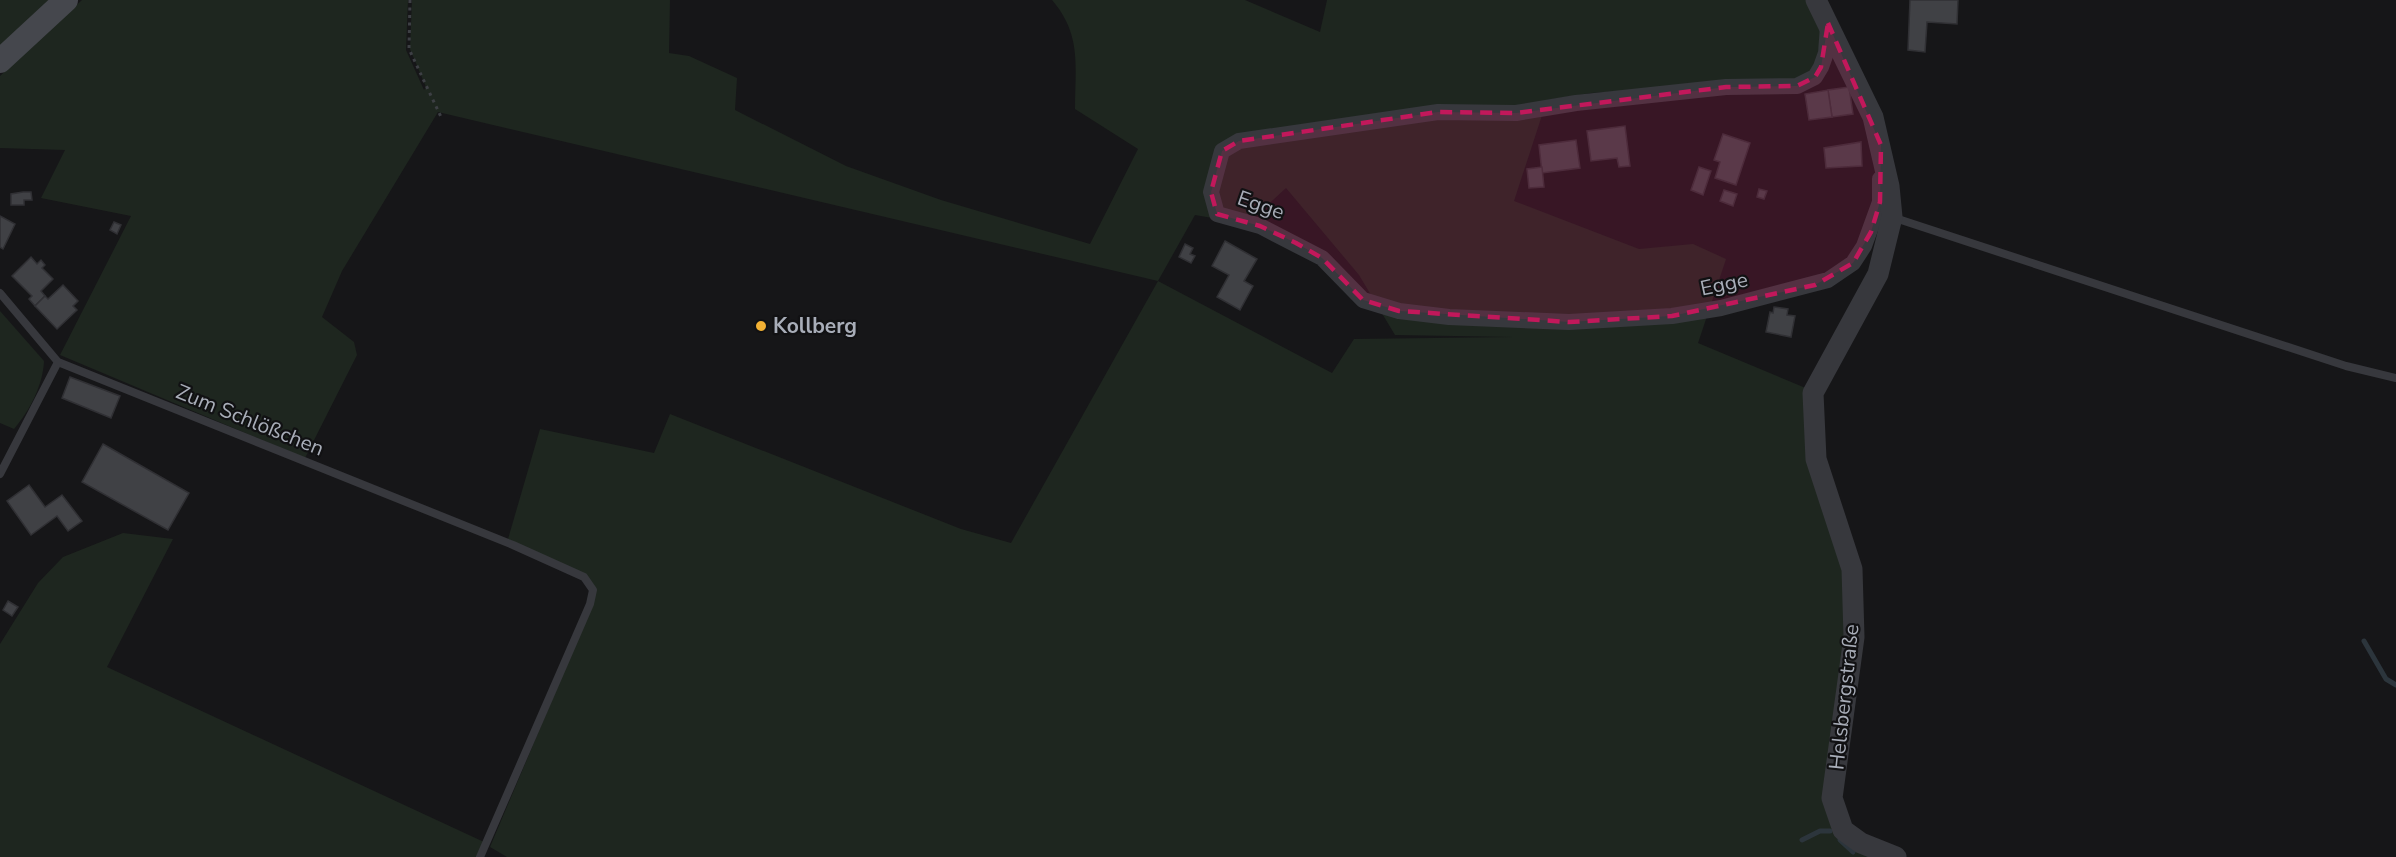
<svg xmlns="http://www.w3.org/2000/svg" width="2396" height="857" font-family="'Nunito Sans',sans-serif">
	<style>
		.green { fill: #1e261f }
		.lines { fill: none; stroke-linecap: round; stroke-linejoin: round }
		.stream { stroke: #2c353c; stroke-width: 5 }
		.building { fill: #404145; stroke: #303034; stroke-width: 1.5 }
		.path { stroke: #3d3f44; stroke-width: 3; stroke-dasharray: 3 4.5; stroke-linecap: butt }
		.service { stroke: #37383d; stroke-width: 8 }
		.minor { stroke: #37383d; stroke-width: 16 }
		.tertiary { stroke: #37383d; stroke-width: 21 }
		.secondary { stroke: #45474d; stroke-width: 24 }
		.marked { fill: #c2185b; fill-opacity: 0.2; stroke: #c2185b; stroke-width: 4.5; stroke-dasharray: 12 8; stroke-linejoin: round }
		.poi-dot { fill: #f2b134; stroke: #111113; stroke-width: 2 }
		.labels { text-anchor: middle; dominant-baseline: central; stroke-width: 4.5; stroke-linejoin: round; paint-order: stroke }
		.street-label { font-size: 21px; fill: #a8adb8; stroke: #111113 }
		.poi-label { font-size: 21px; font-weight: bold; fill: #a8adb8; stroke: #111113; text-anchor: start }
	</style>
	<rect width="100%" height="100%" fill="#161618"/>
	<!-- green -->
	<g class="green">
		<polygon points="0,0 49,0 0,46"/>
		<path d="M82 0H408L406 50 424 90 426 87 410 49 412 0H670L669 53 689 56 737 78 735 110 846 166 941 200 1090 244 1138 149 1075 109C1075 66 1082 35 1052 0H1245L1320 32 1327 0H1810L1823 28 1815 68 1798 79 1591 93 1547 100 1514 201 1639 249 1693 244 1726 259 1698 343 1808 389 1844 565 1848 635 1834 825 1886 857H507L490 847 595 598 587 576 508 539 540 429 654 453 670 414 961 529 1011 543 1158 281 1332 373 1354 339 1512 337 1395 335 1359 275 1286 188 1247 224 1195 215 1158 281 438 112 342 271 322 317 354 342 357 355 305 458 60 355 131 216 41 198 65 150 0 148V76Z"/>
		<path d="M0 311 44 361C43 385 30 410 14 429L0 423Z"/>
		<polygon points="123,533 173,539 107,667 484,842 476,857 0,857 0,644 38,583 63,557"/>
	</g>
	<g class="lines">
		<!-- stream -->
		<g class="stream">
			<polyline points="2364,641 2386,679 2396,685"/>
			<polyline points="1802,840 1820,831 1830,831"/>
			<polyline points="1840,840 1853,852"/>
		</g>
	</g>
	<!-- building -->
	<g class="building">
		<polygon points="1910,0 1958,0 1957,24 1927,22 1925,52 1908,50"/>
		<polygon points="1849,87 1853,114 1832,117 1828,90"/>
		<polygon points="1828,90 1832,117 1809,120 1805,94"/>
		<polygon points="1625,126 1630,166 1619,167 1617,158 1591,161 1587,131"/>
		<polygon points="1723,134 1750,143 1736,185 1715,178 1720,162 1714,160"/>
		<polygon points="1576,140 1580,168 1542,173 1539,145"/>
		<polygon points="1861,142 1862,166 1826,168 1824,148"/>
		<polygon points="1542,167 1544,187 1529,188 1527,169"/>
		<polygon points="1699,167 1711,171 1703,195 1691,190"/>
		<polygon points="1759,189 1767,191 1764,199 1757,197"/>
		<polygon points="1724,190 1737,194 1733,206 1720,201"/>
		<polygon points="23,192 31,192 32,200 24,200 24,205 11,205 11,194"/>
		<polygon points="0,216 15,224 3,249 0,247"/>
		<polygon points="114,222 121,225 117,234 110,230"/>
		<polygon points="1225,241 1257,259 1244,281 1253,286 1240,310 1217,297 1229,275 1212,266"/>
		<polygon points="1185,244 1193,248 1190,254 1195,256 1191,263 1179,257"/>
		<polygon points="31,257 37,264 41,260 45,265 42,268 53,279 41,291 45,296 35,306 29,299 32,296 12,276"/>
		<polygon points="63,285 78,301 73,306 77,310 57,329 35,306 45,296 48,299"/>
		<polygon points="1774,307 1788,309 1787,315 1795,316 1791,337 1766,332 1770,312 1773,313"/>
		<polygon points="70,377 120,396 111,418 62,398"/>
		<polygon points="103,444 189,493 168,530 82,482"/>
		<polygon points="29,485 45,507 62,495 82,521 68,531 57,516 31,535 7,501"/>
		<polygon points="8,601 18,607 12,616 3,610"/>
	</g>
	<g class="lines">
		<!-- path -->
		<polyline class="path" points="410,0 409,49 441,117"/>
		<!-- service -->
		<g class="service">
			<polyline points="1892,217 2346,366 2396,378"/>
			<polyline points="0,293 58,362 513,545 584,577 593,590 590,604 480,857"/>
			<polyline points="0,474 58,362"/>
		</g>
		<!-- minor -->
		<polyline class="minor" points="1828,26 1826,53 1821,67 1815,77 1797,86 1726,87 1576,103 1516,113 1438,112 1239,141 1222,151 1211,192 1217,214 1260,226 1322,258 1363,300 1399,311 1449,317 1569,322 1672,316 1721,308 1828,280 1853,263 1864,246 1880,202 1880,179"/>
		<!-- tertiary -->
		<polyline class="tertiary" points="1816,0 1873,117 1889,186 1892,217 1878,274 1813,393 1816,459 1852,569 1854,637 1832,798 1843,830 1861,843 1896,857"/>
		<!-- secondary -->
		<polyline class="secondary" points="0,61 66,0"/>
	</g>
	<!-- marked area -->
	<path class="marked" d="M1828 23 1881 145 1880 202 1871 232 1853 263 1815 285 1672 316 1569 322 1399 311 1363 300 1322 258 1296 243 1260 226 1217 214 1211 192 1222 151 1239 141 1438 112 1516 113 1726 87 1797 86 1815 77 1821 67Z"/>
	<!-- markers -->
	<circle class="poi-dot" cx="761" cy="326" r="6"/>
	<g class="labels">
		<!-- street labels -->
		<g class="street-label">
			<text transform="translate(1261 205) rotate(19)">Egge</text>
			<text transform="translate(1724 284) rotate(-12)">Egge</text>
			<text transform="translate(250 420) rotate(22)">Zum Schlößchen</text>
			<text transform="translate(1844 697) rotate(-84)">Helsbergstraße</text>
		</g>
		<!-- poi labels -->
		<g class="poi-label">
			<text x="773" y="326">Kollberg</text>
		</g>
	</g>
</svg>
